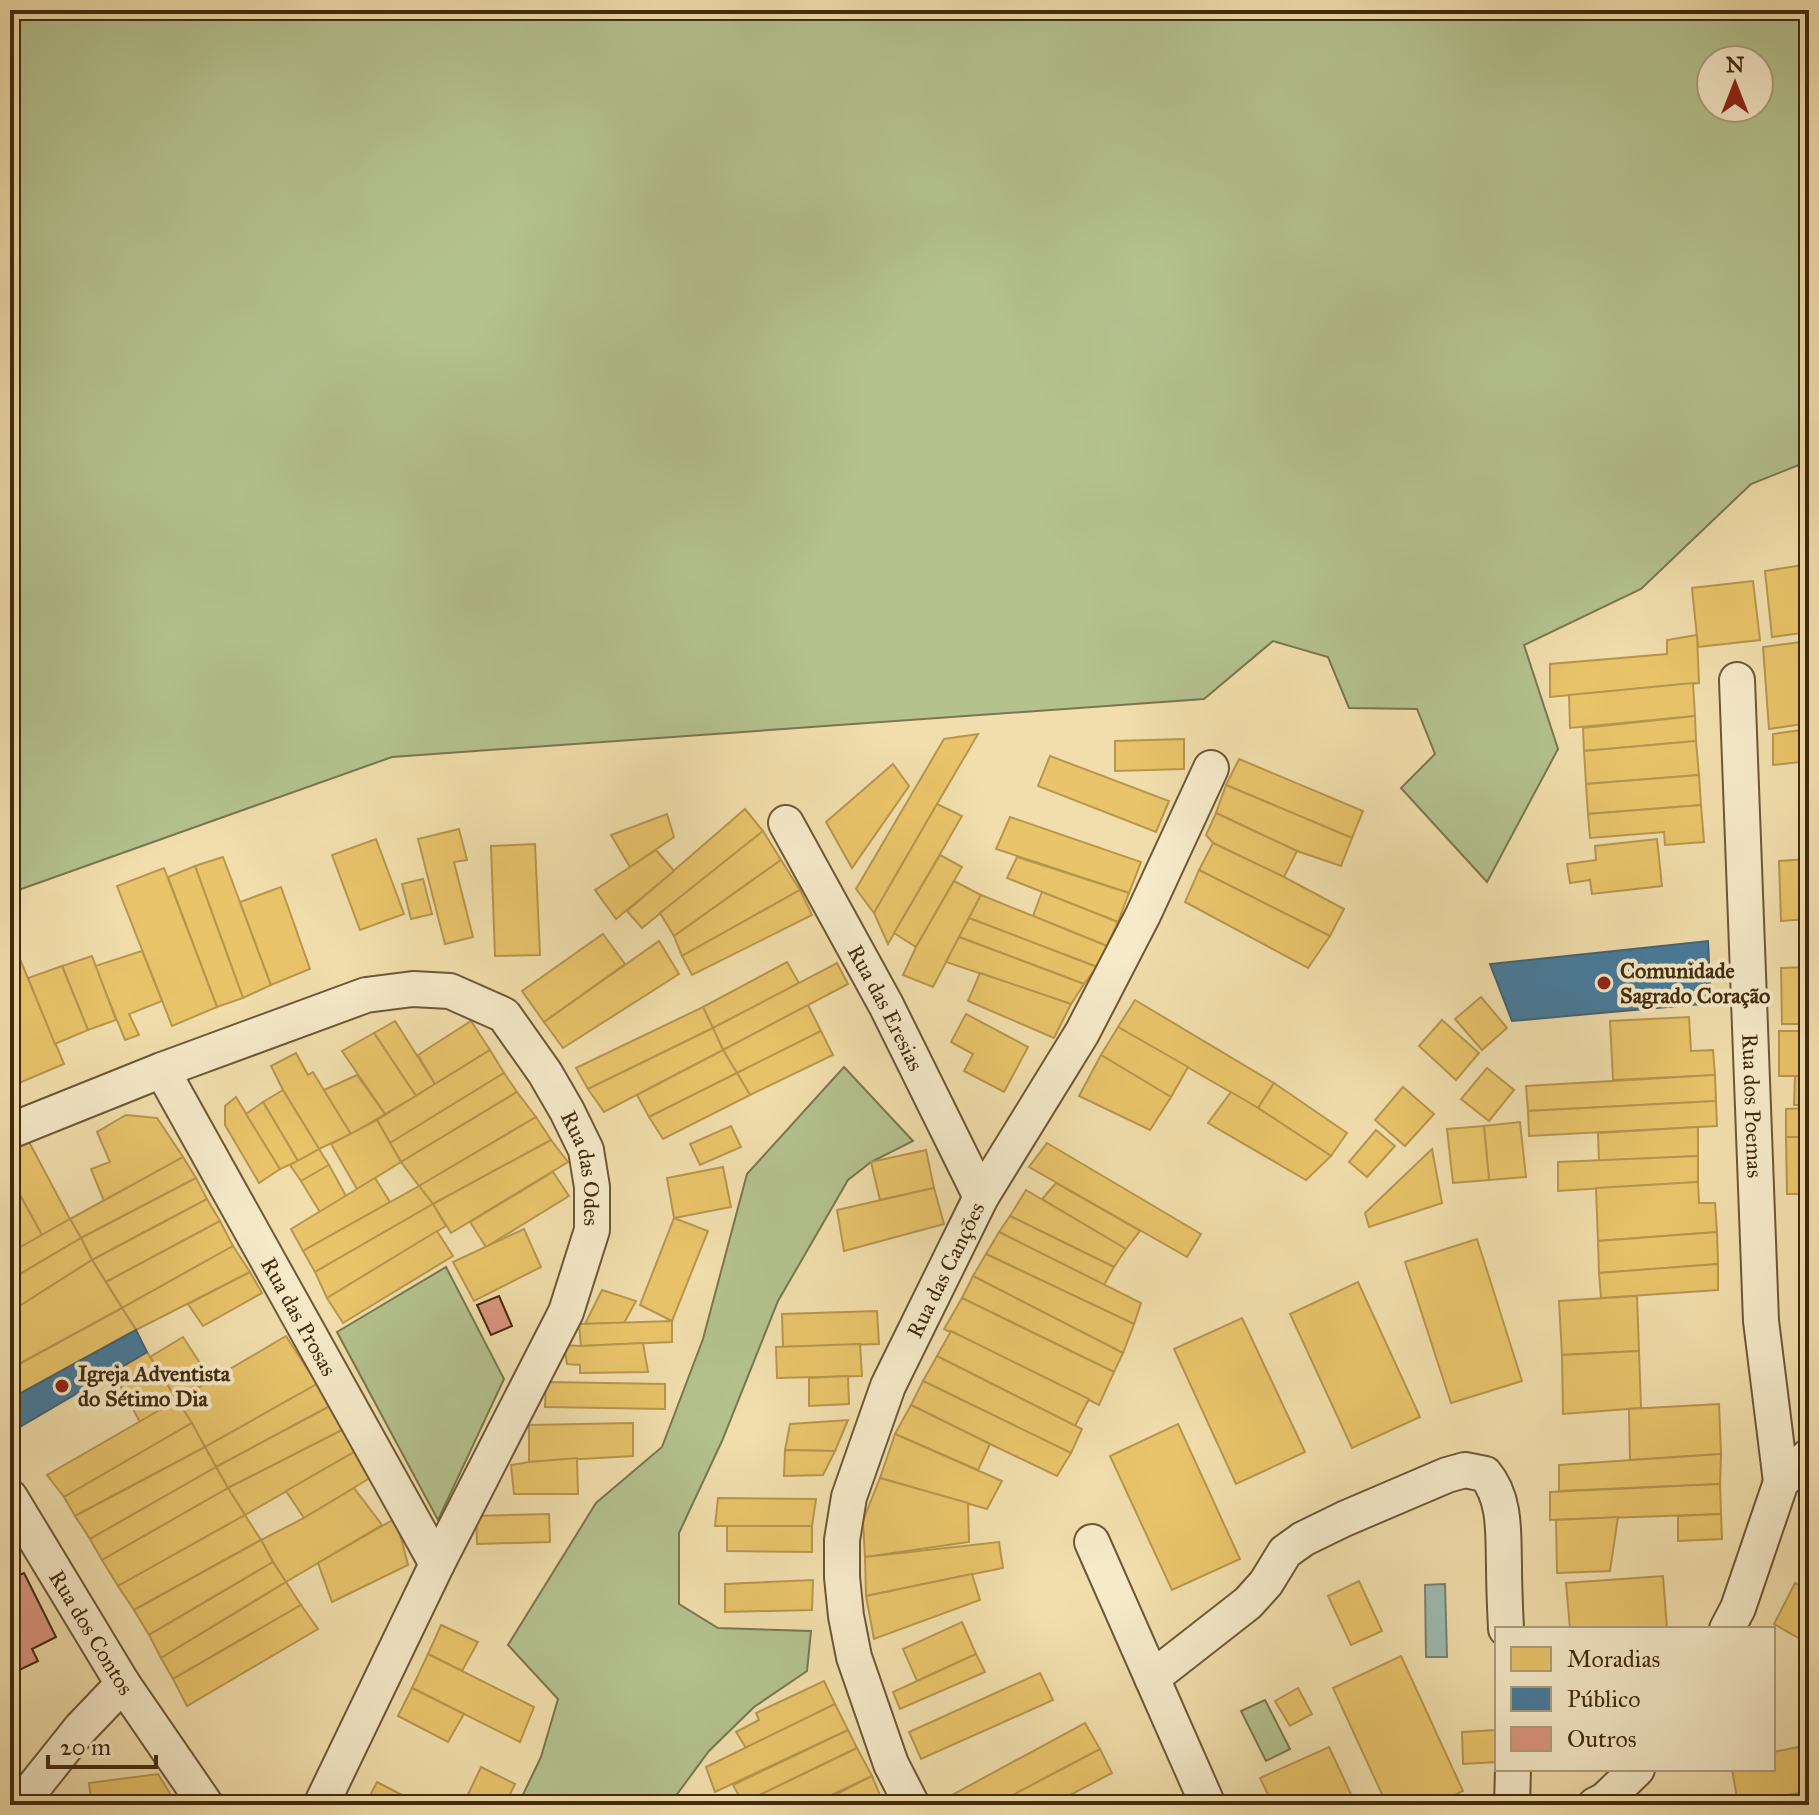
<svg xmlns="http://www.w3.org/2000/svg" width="1819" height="1815" font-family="'IM FELL Great Primer',serif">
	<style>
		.green { fill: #b4c28e; stroke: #7b764e; stroke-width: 2; fill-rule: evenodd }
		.water { fill: #9cbbb1; stroke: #788170; stroke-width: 2 }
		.homes { fill: #e9c46a; stroke: #b7964e; stroke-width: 2 }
		.public { fill: #457b9d; stroke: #446372; stroke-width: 2 }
		.building { fill: #dc9680; stroke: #422b0e; stroke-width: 2 }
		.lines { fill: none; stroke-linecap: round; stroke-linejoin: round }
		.street-casing { stroke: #6e5836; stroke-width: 38 }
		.street { stroke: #f6eac9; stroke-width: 34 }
		.poi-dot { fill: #8f2418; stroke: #f6eac9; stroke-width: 3 }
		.labels { text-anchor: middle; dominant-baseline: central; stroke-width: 8; stroke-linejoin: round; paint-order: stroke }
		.poi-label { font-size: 22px; font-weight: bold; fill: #422b0e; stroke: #f6eac9; text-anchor: start }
		.street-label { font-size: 22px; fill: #422b0e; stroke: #f6eac9 }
	</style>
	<rect width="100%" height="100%" fill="#f1deac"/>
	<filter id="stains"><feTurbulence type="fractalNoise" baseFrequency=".0025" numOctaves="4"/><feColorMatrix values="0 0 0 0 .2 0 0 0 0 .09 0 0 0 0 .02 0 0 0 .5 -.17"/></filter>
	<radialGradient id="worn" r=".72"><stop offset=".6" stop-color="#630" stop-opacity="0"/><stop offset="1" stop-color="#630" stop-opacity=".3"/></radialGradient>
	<!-- green -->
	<g class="green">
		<path d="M10 10H1809V461L1751 484 1641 589 1524 645 1558 749 1487 882 1401 788 1435 754 1417 709 1349 708 1328 657 1273 641 1204 699 392 757 10 893ZM1711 60H1759V108H1711Z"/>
		<polygon points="844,1067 913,1141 871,1162 848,1180 778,1301 722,1441 679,1533 679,1604 718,1628 811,1631 807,1671 754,1707 709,1751 669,1805 518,1805 541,1757 558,1699 508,1645 596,1503 662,1447 703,1339 747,1174"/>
		<polygon points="446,1267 504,1379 438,1520 337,1332"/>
		<polygon points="1265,1700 1290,1749 1266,1761 1241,1711"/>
	</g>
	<!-- water -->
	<polygon class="water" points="1445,1584 1447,1657 1426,1657 1425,1585"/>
	<!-- homes -->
	<g class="homes">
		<polygon points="1809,564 1809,632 1772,637 1765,571"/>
		<polygon points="1753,581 1760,640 1698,647 1692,588"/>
		<polygon points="1697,635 1699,683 1550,697 1550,664 1667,654 1667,640"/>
		<polygon points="1809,641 1809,723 1769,729 1763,647"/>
		<polygon points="1693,683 1695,716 1570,728 1569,695"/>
		<polygon points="1695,716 1696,741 1584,751 1583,728"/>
		<polygon points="1809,729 1809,761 1773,765 1773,734"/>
		<polygon points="978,734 937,804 874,913 856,889 944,739"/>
		<polygon points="1184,739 1184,769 1115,771 1115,741"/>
		<polygon points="1696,741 1699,775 1586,784 1584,751"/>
		<polygon points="1050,756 1169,801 1156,832 1038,786"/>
		<polygon points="1239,759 1363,811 1352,838 1226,785"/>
		<polygon points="893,764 909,786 852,868 826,822"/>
		<polygon points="1799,765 1809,765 1809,814 1801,814"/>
		<polygon points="1699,775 1701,805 1588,814 1586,784"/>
		<polygon points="1226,785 1352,838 1341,866 1297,851 1216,813"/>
		<polygon points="937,804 962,816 888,944 874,913"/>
		<polygon points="1701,805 1704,842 1665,845 1664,832 1590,838 1588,814"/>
		<polygon points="745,809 763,831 642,928 627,911"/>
		<polygon points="1216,813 1297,851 1284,877 1213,843 1206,835"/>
		<polygon points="667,814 674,837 630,867 611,835"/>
		<polygon points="1801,814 1809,814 1809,859 1799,860"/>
		<polygon points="1010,817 1141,862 1129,893 996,849"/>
		<polygon points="459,829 467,860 454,862 473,937 445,944 418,839"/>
		<polygon points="763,831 781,860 674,936 660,913"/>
		<polygon points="376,839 404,914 360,930 332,855"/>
		<polygon points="1657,839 1662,886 1592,894 1590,880 1570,883 1567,864 1596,860 1595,846"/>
		<polygon points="1213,843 1284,877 1344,909 1330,936 1199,870"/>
		<polygon points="535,844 540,955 495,956 491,846"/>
		<polygon points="656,850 674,871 616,919 595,890"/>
		<polygon points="940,855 962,867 916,947 894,933"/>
		<polygon points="223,857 271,985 243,998 195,866"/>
		<polygon points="1017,857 1129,893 1118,922 1007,878"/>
		<polygon points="1809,859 1809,919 1781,921 1779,861"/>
		<polygon points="781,860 800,890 682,956 674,936"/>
		<polygon points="195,866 243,998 217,1007 168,877"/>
		<polygon points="164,868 217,1007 172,1026 117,886"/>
		<polygon points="1199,870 1330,936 1308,968 1185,902"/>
		<polygon points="423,879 432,914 411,919 402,884"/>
		<polygon points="954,881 981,895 933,987 903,975 916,947"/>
		<polygon points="281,887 310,969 271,985 240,902"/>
		<polygon points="800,890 812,915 692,975 682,956"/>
		<polygon points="1042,892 1118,922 1107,946 1033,916"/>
		<polygon points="981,895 1107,946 1097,967 969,918"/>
		<polygon points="969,918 1097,967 1084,984 959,937"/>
		<polygon points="603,934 625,964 544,1022 522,991"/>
		<polygon points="959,937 1084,984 1071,1004 946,962"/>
		<polygon points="659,941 679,974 563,1048 544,1022"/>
		<polygon points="14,945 64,1064 12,1086 10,1082 10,947"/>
		<polygon points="142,951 162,1001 129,1014 139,1035 125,1040 95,966"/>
		<polygon points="92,956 116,1020 88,1030 62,966"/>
		<polygon points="787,962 799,983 713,1028 703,1007"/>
		<polygon points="837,963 848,984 723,1050 713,1028"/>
		<polygon points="62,966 88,1030 55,1044 28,978"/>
		<polygon points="1809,967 1809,1024 1782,1024 1781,968"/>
		<polygon points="980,973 1071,1004 1054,1038 968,1001"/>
		<polygon points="1481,997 1507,1028 1482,1050 1455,1019"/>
		<polygon points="1135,1000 1274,1083 1258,1108 1118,1027"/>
		<polygon points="808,1005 821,1031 737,1073 723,1050"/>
		<polygon points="703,1007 713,1028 588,1089 576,1068"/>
		<polygon points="966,1014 1028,1047 1004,1092 964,1071 973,1054 951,1042"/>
		<polygon points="1689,1017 1691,1051 1713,1050 1715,1075 1613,1080 1610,1021"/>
		<polygon points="1442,1020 1479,1053 1456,1080 1419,1046"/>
		<polygon points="395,1021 435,1084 416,1096 374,1033"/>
		<polygon points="471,1021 490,1050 435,1084 418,1055"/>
		<polygon points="1118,1027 1188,1067 1171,1097 1101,1055"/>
		<polygon points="713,1028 723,1050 604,1112 588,1089"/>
		<polygon points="821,1031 833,1055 750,1095 737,1073"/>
		<rect x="1779" y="1031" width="30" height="45"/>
		<polygon points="374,1033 416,1096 385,1114 342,1051"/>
		<polygon points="490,1050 504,1073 390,1143 377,1120"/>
		<polygon points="723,1050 737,1073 649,1117 637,1095"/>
		<polygon points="296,1053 308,1075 313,1072 351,1134 319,1149 283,1090 271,1066"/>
		<polygon points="1101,1055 1171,1097 1150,1130 1079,1096"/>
		<polygon points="1487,1068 1514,1090 1489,1121 1461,1099"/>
		<polygon points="504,1073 517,1092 401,1162 390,1143"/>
		<polygon points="737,1073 750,1095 663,1139 649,1117"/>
		<polygon points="357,1075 385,1114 351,1134 324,1090"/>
		<polygon points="1715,1075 1716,1101 1528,1111 1526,1086"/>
		<polygon points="1795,1076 1809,1076 1809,1105 1794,1105"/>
		<polygon points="1274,1083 1347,1133 1331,1156 1258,1108"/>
		<polygon points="1403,1087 1434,1114 1405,1146 1375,1120"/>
		<polygon points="283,1090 319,1149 298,1161 263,1102"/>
		<polygon points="517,1092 536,1117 419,1186 401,1162"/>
		<polygon points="1231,1092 1258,1108 1331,1156 1306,1180 1208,1123"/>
		<polygon points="236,1097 280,1169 259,1183 225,1125 225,1106"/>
		<polygon points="1716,1101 1717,1126 1529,1136 1528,1111"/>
		<polygon points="263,1102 298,1161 280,1169 246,1114"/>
		<polygon points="1809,1108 1809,1137 1786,1137 1786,1109"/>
		<polygon points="126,1115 157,1118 183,1157 104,1201 91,1169 110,1162 97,1132"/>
		<polygon points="536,1117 551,1140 433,1204 419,1186"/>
		<polygon points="377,1120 401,1162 357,1189 331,1144"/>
		<polygon points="1520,1122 1526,1177 1489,1180 1484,1126"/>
		<polygon points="731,1126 741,1147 700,1165 690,1144"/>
		<polygon points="1484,1126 1489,1180 1453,1183 1447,1129"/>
		<polygon points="1698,1127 1698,1156 1599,1161 1598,1133"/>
		<polygon points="1376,1130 1395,1146 1367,1177 1349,1162"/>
		<polygon points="1786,1137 1809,1137 1809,1194 1787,1194"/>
		<polygon points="28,1140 70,1219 42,1235 10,1177 10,1147"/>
		<polygon points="551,1140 568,1162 451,1233 433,1204"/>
		<polygon points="1047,1143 1201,1234 1187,1257 1029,1167"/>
		<polygon points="319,1149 329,1165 301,1181 290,1165"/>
		<polygon points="1432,1149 1442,1203 1369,1227 1365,1213"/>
		<polygon points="926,1150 934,1188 880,1200 871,1162"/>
		<polygon points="1698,1156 1698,1182 1558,1191 1558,1162"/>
		<polygon points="183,1157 196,1178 81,1238 70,1219"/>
		<polygon points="329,1165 346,1196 320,1212 301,1181"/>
		<polygon points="723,1167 731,1207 674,1218 667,1178"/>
		<polygon points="553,1172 569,1196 486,1247 470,1222"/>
		<polygon points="10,1177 42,1235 17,1249 10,1237"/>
		<polygon points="196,1178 207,1199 92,1260 81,1238"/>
		<polygon points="375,1178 390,1202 303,1251 291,1229"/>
		<polygon points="1698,1182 1699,1203 1715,1203 1717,1232 1598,1241 1596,1188"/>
		<polygon points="1056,1183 1140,1231 1126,1249 1042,1199"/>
		<polygon points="419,1186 433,1204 315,1272 303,1251"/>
		<polygon points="934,1188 944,1224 844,1251 837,1210"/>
		<polygon points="1026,1190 1126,1249 1114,1267 1010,1216"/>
		<polygon points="207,1199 220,1221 106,1282 92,1260"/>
		<polygon points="433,1204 446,1226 327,1298 315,1272"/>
		<polygon points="1010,1216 1114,1267 1104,1285 999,1232"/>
		<polygon points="674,1218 708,1231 672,1321 640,1305"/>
		<polygon points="70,1219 81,1238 10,1280 10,1253"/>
		<polygon points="220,1221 233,1246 122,1308 106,1282"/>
		<polygon points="524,1229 541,1267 474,1301 453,1262"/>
		<polygon points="437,1231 453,1256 343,1323 327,1298"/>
		<polygon points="999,1232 1141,1303 1134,1324 986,1254"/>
		<polygon points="1717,1232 1718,1264 1599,1273 1598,1241"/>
		<polygon points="81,1238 92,1260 10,1312 10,1280"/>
		<polygon points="1477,1239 1522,1381 1451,1403 1405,1262"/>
		<polygon points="233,1246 250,1272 136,1330 122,1308"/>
		<polygon points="986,1254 1134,1324 1123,1353 973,1276"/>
		<polygon points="92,1260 122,1308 10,1369 10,1312"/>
		<polygon points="1718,1264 1718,1290 1601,1298 1599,1273"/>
		<polygon points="250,1272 262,1293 203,1326 188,1304"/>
		<polygon points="973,1276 1123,1353 1114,1372 962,1298"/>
		<polygon points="1358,1282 1420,1417 1352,1448 1290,1314"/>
		<polygon points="602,1290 636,1301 624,1323 585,1324"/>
		<polygon points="1637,1296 1639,1351 1562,1355 1559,1301"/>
		<polygon points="962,1298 1114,1372 1099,1405 944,1329"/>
		<polygon points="122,1308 136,1330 10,1399 10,1369"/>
		<polygon points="877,1311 879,1344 783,1347 782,1314"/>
		<polygon points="1242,1318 1305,1452 1236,1484 1174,1349"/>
		<polygon points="672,1321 672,1342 581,1346 579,1324"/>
		<polygon points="951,1331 1089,1399 1075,1426 937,1356"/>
		<polygon points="286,1336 317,1384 205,1447 177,1400"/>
		<polygon points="183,1337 211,1380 177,1400 150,1357"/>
		<polygon points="643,1343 648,1372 580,1373 580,1365 567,1364 564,1345 581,1346"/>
		<polygon points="860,1344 862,1376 777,1378 776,1347"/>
		<polygon points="1639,1351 1641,1408 1563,1414 1562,1355"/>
		<polygon points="147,1352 177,1400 140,1422 113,1372"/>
		<polygon points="937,1356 1082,1429 1071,1453 923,1381"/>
		<polygon points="848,1376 849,1404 809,1406 809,1378"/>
		<polygon points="923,1381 1071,1453 1057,1476 990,1444 911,1405"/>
		<polygon points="546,1382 665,1384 665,1409 545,1407"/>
		<polygon points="317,1384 330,1406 216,1467 205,1447"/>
		<polygon points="177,1400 192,1423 64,1497 47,1475"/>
		<polygon points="1719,1404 1721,1454 1630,1460 1629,1409"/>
		<polygon points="911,1405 990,1444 978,1470 895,1434"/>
		<polygon points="330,1406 344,1429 228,1488 216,1467"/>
		<polygon points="848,1420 835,1451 785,1450 790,1424"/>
		<polygon points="192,1423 205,1447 75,1516 64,1497"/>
		<polygon points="633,1423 633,1456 529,1462 529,1425"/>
		<polygon points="1178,1424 1240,1559 1172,1590 1110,1456"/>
		<polygon points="344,1429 356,1451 245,1515 228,1488"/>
		<polygon points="895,1434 1002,1481 987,1509 880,1478"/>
		<polygon points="205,1447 216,1467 90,1539 75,1516"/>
		<polygon points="785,1450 835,1451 823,1475 784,1476"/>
		<polygon points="356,1451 370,1478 304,1518 286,1491"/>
		<polygon points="1721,1454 1720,1484 1559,1491 1559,1465"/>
		<polygon points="577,1458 578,1494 514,1494 511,1465 529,1462"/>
		<polygon points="216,1467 228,1488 102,1560 90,1539"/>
		<polygon points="880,1478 968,1503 969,1542 865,1557 863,1521"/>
		<polygon points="1720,1484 1721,1514 1550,1520 1550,1492"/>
		<polygon points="228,1488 245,1515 118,1586 102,1560"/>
		<polygon points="354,1488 382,1525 286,1582 273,1562 261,1540 304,1518"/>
		<polygon points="718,1498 816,1499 812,1526 715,1526"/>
		<polygon points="549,1514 550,1542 477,1544 476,1516"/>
		<polygon points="1721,1514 1722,1539 1678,1541 1678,1516"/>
		<polygon points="245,1515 261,1540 134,1610 118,1586"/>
		<polygon points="1618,1517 1610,1571 1557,1573 1556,1520"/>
		<polygon points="396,1518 408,1565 332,1602 318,1563"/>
		<polygon points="727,1526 812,1526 812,1552 727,1551"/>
		<polygon points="261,1540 273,1562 149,1635 134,1610"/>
		<polygon points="999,1542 1003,1568 866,1596 865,1557"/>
		<polygon points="273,1562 286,1582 161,1658 149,1635"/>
		<polygon points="972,1574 980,1600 874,1639 866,1596"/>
		<polygon points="1663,1576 1667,1629 1570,1629 1566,1583"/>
		<polygon points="813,1580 812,1610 725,1612 725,1584"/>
		<polygon points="1359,1581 1382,1631 1351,1645 1328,1596"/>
		<polygon points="286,1582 301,1605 173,1679 161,1658"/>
		<polygon points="1795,1583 1809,1590 1809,1644 1774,1624"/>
		<polygon points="301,1605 318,1629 187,1706 173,1679"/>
		<polygon points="962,1622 976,1654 917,1681 903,1649"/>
		<polygon points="441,1625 478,1642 462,1671 428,1654"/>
		<polygon points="428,1654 534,1707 520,1742 412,1688"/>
		<polygon points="976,1654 985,1672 900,1709 893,1692"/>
		<polygon points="1401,1656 1463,1791 1433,1805 1387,1805 1333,1688"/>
		<polygon points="1040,1673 1053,1700 921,1759 909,1732"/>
		<polygon points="824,1681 835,1704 746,1748 736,1732 759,1720 756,1713"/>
		<polygon points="412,1688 464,1714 448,1742 398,1716"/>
		<polygon points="1298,1688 1312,1714 1290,1726 1275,1701"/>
		<polygon points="835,1704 848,1730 715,1792 706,1767"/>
		<polygon points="1085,1723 1100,1749 994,1805 956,1805 950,1796"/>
		<polygon points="848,1730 857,1748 743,1803 733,1785"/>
		<polygon points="1497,1730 1497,1762 1463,1764 1462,1732"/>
		<polygon points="1809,1745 1809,1791 1738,1804 1732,1769 1773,1769 1773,1752"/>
		<polygon points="1329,1747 1356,1805 1273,1805 1260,1778"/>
		<polygon points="857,1748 872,1776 810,1805 739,1805"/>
		<polygon points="1100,1749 1112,1773 1051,1805 994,1805"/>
		<polygon points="481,1767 515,1784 505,1805 463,1805"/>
		<polygon points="158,1774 177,1805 92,1805 89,1783"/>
		<polygon points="872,1776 884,1805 815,1805"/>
		<polygon points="377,1782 421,1805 365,1805"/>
	</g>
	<!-- public -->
	<g class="public">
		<polygon points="1708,941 1711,1003 1512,1021 1490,964"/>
		<polygon points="136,1330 147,1352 20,1427 10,1411 10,1399"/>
	</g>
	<!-- building -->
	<g class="building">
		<polygon points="499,1296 512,1326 491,1335 477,1305"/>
		<polygon points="24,1573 56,1637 32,1649 38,1661 11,1674 10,1579"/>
	</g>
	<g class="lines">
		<!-- street casing -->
		<g class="street-casing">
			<g id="street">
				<path id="s1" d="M1737 680 1761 1321 1781 1482"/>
				<path id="s2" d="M786 823 886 1005 981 1197"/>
				<path id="s3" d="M162 1070 437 1564"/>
				<path id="s4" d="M10 1131 162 1070 366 995 413 989 450 991 504 1015 545 1073 567 1111 586 1150 592 1187V1230L566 1312 437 1564 321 1805"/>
				<path id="s5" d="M10 1497 123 1684 206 1805"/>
				<polyline points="1092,1542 1152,1678"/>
				<polyline points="1727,1629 1738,1608 1781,1482 1809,1456"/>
				<polyline points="23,1805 29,1793 80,1729 123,1684"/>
				<path id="s6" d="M912 1805 891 1764 854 1657 846 1616 842 1577V1540L849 1497 888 1386 981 1197 1082 1033 1143 915 1211 768"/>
				<path d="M1208 1805 1152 1678 1248 1603 1266 1583 1285 1552 1303 1539 1344 1519 1447 1475 1465 1470 1485 1474C1506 1499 1503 1534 1504 1565 1504 1587 1505 1608 1506 1629"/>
				<polyline points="1512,1805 1513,1769"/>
				<polyline points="1595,1805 1605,1800 1637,1769"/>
			</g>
		</g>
		<!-- street -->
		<use href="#street" class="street"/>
	</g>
	<!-- markers -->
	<g class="poi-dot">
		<circle cx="1604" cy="983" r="8"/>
		<circle cx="62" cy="1386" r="8"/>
	</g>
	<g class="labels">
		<!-- poi labels -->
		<g class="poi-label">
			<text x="1620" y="970">Comunidade<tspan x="1620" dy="25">Sagrado Coração</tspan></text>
			<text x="78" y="1373">Igreja Adventista<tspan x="78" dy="25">do Sétimo Dia</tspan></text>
		</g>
		<!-- street labels -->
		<g class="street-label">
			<text stroke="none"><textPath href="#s2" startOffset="210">Rua das Eresias</textPath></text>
			<text stroke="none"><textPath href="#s1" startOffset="426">Rua dos Poemas</textPath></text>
			<text stroke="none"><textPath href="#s4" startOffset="700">Rua das Odes</textPath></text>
			<text stroke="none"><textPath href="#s6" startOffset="568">Rua das Canções</textPath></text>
			<text stroke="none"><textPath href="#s3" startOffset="282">Rua das Prosas</textPath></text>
			<text stroke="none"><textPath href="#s5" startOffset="158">Rua dos Contos</textPath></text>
		</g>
	</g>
	<!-- margin -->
	<rect width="1819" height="1815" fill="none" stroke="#f1deac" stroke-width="40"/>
	<rect x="12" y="12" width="1795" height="1791" fill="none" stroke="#422b0e" stroke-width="4"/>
	<rect x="20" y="20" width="1779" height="1775" fill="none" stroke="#422b0e" stroke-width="2"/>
	<!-- legend -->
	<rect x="1495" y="1627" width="280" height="144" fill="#f6eac9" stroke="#ae9e7e" stroke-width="2"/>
	<rect x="1511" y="1647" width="40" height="24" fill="#e9c46a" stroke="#ae9e7e" stroke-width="2"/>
	<text x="1567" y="1667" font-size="24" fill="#422b0e">Moradias</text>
	<rect x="1511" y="1687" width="40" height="24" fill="#457b9d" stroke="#ae9e7e" stroke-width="2"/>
	<text x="1567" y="1707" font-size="24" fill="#422b0e">Público</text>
	<rect x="1511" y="1727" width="40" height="24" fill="#dc9680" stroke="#ae9e7e" stroke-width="2"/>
	<text x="1567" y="1747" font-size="24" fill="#422b0e">Outros</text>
	<!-- north arrow -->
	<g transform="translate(1735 84)"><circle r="38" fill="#f6eac9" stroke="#ae9e7e" stroke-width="2"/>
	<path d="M0-6L14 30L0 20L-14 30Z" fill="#8f2418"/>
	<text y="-12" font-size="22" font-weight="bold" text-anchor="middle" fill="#422b0e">N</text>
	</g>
	<!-- scale -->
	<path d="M48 1755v12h108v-12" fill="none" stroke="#422b0e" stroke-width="4"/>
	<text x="60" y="1755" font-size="24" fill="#422b0e" stroke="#f6eac9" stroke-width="6" paint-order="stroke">20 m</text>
	<rect width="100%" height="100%" filter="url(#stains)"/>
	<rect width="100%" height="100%" fill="url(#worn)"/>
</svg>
